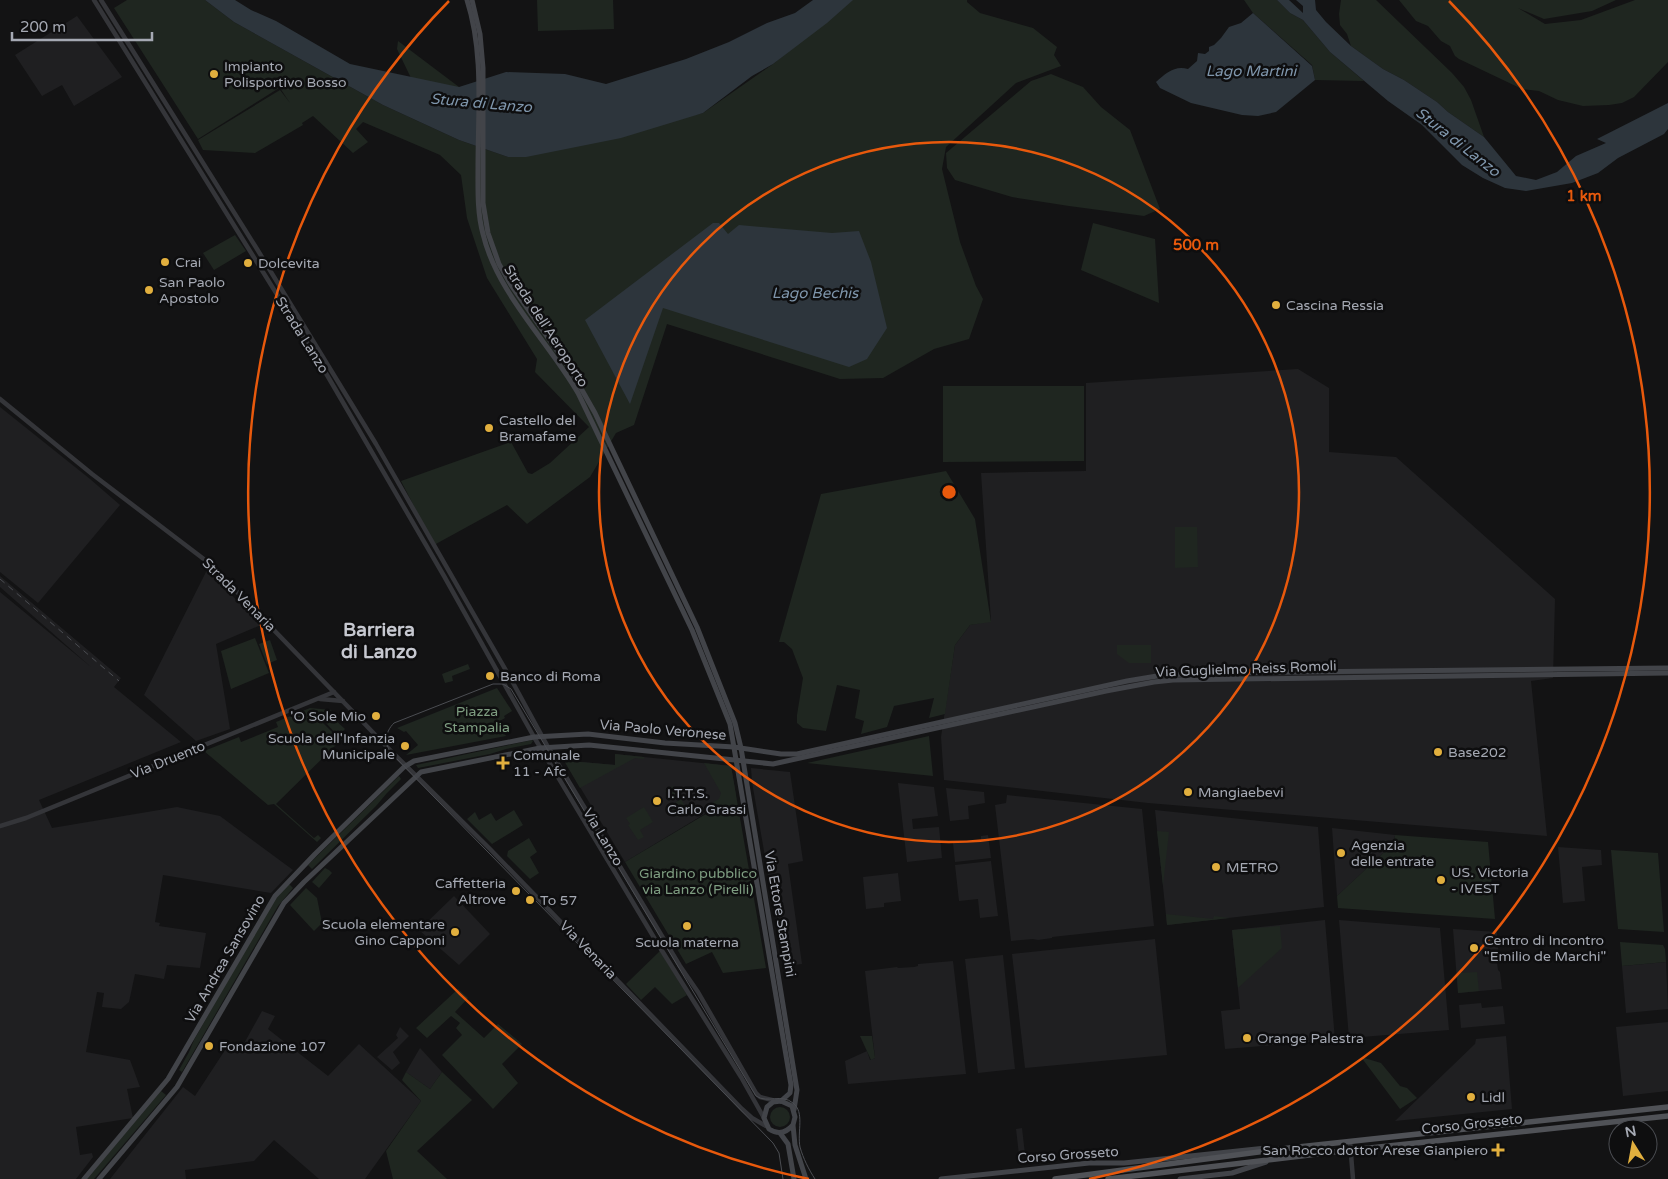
<svg xmlns="http://www.w3.org/2000/svg" width="1668" height="1179" font-family="'Varela Round',sans-serif">
	<style>
		.built { fill: #1f1f21 }
		.green { fill: #1f2620 }
		.water { fill: #2d353c }
		.lines { fill: none; stroke-linecap: round; stroke-linejoin: round }
		.tertiary { stroke: #343539; stroke-width: 4.5 }
		.secondary { stroke: #424449; stroke-width: 5 }
		.primary { stroke: #505257; stroke-width: 5.5 }
		.tram { stroke: #4b4d52; stroke-width: 1 }
		.rail { stroke: #4b4d52; stroke-width: 1; stroke-dasharray: 6 5; stroke-linecap: butt }
		.ring { fill: none; stroke: #e8590c; stroke-width: 2.5 }
		.poi-dot { fill: #e1af3e; stroke: #0e0e0f; stroke-width: 2 }
		.labels { text-anchor: middle; dominant-baseline: central; stroke-width: 5; stroke-linejoin: round; paint-order: stroke }
		.poi-label { font-size: 14px; fill: #a5a9b3; stroke: #0e0e0f; text-anchor: start }
		.street-label { font-size: 14px; fill: #a5a9b3; stroke: #0e0e0f }
		.park-label { font-size: 14px; fill: #7e9d81; stroke: #0e0e0f }
		.water-label { font-size: 15px; font-style: italic; fill: #7f96ac; stroke: #0e0e0f }
		.district-label { font-size: 19px; font-weight: bold; fill: #c6c8d0; stroke: #0e0e0f }
		.centre { fill: #e8590c; stroke: #0e0e0f; stroke-width: 2.5 }
		.ring-label { font-size: 15px; text-anchor: middle; font-weight: bold; fill: #e8590c; stroke: #0e0e0f; stroke-width: 5; stroke-linejoin: round; paint-order: stroke }
	</style>
	<rect width="100%" height="100%" fill="#131314"/>
	<!-- built -->
	<g class="built">
		<polygon points="77,16 122,77 74,106 62,85 42,96 15,55"/>
		<polygon points="1298,369 1329,388 1329,452 1396,457 1555,599 1553,678 1531,681 1547,836 1148,803 944,780 941,737 955,645 970,625 991,621 981,473 1086,471 1086,383"/>
		<polygon points="0,407 90,479 120,505 38,603 0,572"/>
		<polygon points="207,570 261,625 216,644 230,729 196,741 144,695"/>
		<polygon points="0,576 121,678 114,687 181,742 39,800 52,828 177,807 220,816 293,870 271,893 163,875 155,922 160,923 159,926 206,933 200,968 167,965 164,979 135,974 129,1002 121,1009 102,1007 104,993 97,992 86,1052 130,1060 140,1087 127,1089 133,1118 76,1127 80,1155 92,1153 93,1157 76,1179 0,1179 0,592 91,667 0,587"/>
		<polygon points="559,752 565,752 570,761 616,765 615,754 731,766 736,795 625,862"/>
		<polygon points="751,768 790,772 803,861 788,864 802,964 784,966 752,782"/>
		<polygon points="898,783 934,787 938,816 912,819 913,829 939,827 942,858 907,862"/>
		<polygon points="946,788 984,792 985,803 968,806 969,819 950,821"/>
		<polygon points="1007,795 1142,809 1154,926 1052,937 1052,938 1038,940 1033,939 1011,941 995,805 1006,803"/>
		<polygon points="1155,810 1318,827 1324,907 1167,925"/>
		<polygon points="1332,828 1395,835 1394,843 1337,896"/>
		<polygon points="988,835 991,858 955,862 953,843 981,840 981,836"/>
		<polygon points="1558,847 1601,850 1602,865 1582,867 1585,901 1563,903"/>
		<polygon points="991,861 998,916 980,918 978,899 959,901 955,865"/>
		<polygon points="898,873 901,901 884,903 884,907 866,909 863,877"/>
		<polygon points="454,896 490,934 459,965 419,930"/>
		<polygon points="1325,920 1335,1040 1225,1049 1221,1011 1240,1009 1232,930"/>
		<polygon points="1339,920 1440,928 1449,1030 1349,1038"/>
		<polygon points="1453,929 1497,932 1499,960 1497,962 1498,970 1500,972 1502,989 1458,993"/>
		<polygon points="1155,939 1167,1055 1025,1068 1012,954"/>
		<polygon points="1003,955 1015,1069 978,1073 965,959"/>
		<polygon points="953,961 966,1074 848,1084 845,1061 867,1051 870,1060 875,1058 865,971 897,967 898,968 914,967 918,966 918,964"/>
		<polygon points="1666,962 1668,1009 1626,1013 1622,966"/>
		<polygon points="1481,1003 1482,1008 1503,1006 1505,1024 1461,1028 1459,1005"/>
		<polygon points="262,1011 275,1016 268,1029 328,1076 359,1044 421,1101 365,1179 319,1179 274,1140 254,1161 185,1170 186,1179 110,1179 183,1087 195,1096 231,1041 241,1049"/>
		<polygon points="1668,1022 1668,1091 1623,1096 1616,1027"/>
		<polygon points="400,1027 409,1036 393,1052 400,1063 392,1070 377,1057 398,1038 396,1035"/>
		<polygon points="1506,1036 1512,1109 1395,1121 1475,1044 1476,1039"/>
		<polygon points="420,1048 442,1072 430,1089 406,1072"/>
		<polygon points="1022,1128 1025,1154 1019,1155 1016,1129"/>
	</g>
	<!-- green -->
	<g class="green">
		<polygon points="127,0 205,0 234,22 383,105 459,140 508,157 703,113 773,64 852,0 967,0 967,2 980,13 1033,28 1057,47 1054,55 1061,66 1016,83 946,147 942,169 960,242 976,286 983,299 969,339 934,349 883,378 840,379 667,324 634,425 616,433 590,477 527,524 507,505 434,545 401,481 511,442 528,473 532,474 550,463 589,427 535,372 537,359 487,278 467,218 461,175 440,155 363,122 356,129 368,142 353,153 313,116 302,123 303,125 255,153 203,150 198,140 280,90 290,103 274,79 279,88 198,139 114,8"/>
		<polygon points="537,0 613,0 614,29 538,31"/>
		<polygon points="1244,0 1277,0 1290,13 1303,20 1330,52 1364,81 1315,80 1312,65 1253,13"/>
		<polygon points="1341,0 1376,0 1452,73 1464,87 1471,100 1484,137 1448,112 1437,102 1404,80 1383,69 1351,46 1347,34 1340,25 1339,14"/>
		<polygon points="1399,0 1616,0 1592,11 1544,19 1518,8 1545,24 1581,20 1635,0 1668,0 1668,62 1634,97 1622,103 1609,105 1583,106 1558,100 1539,91 1522,89 1459,59 1455,56 1450,46 1441,41 1428,26 1416,21"/>
		<polygon points="398,41 459,87 460,91 411,78 397,49"/>
		<polygon points="1051,74 1083,87 1101,107 1130,130 1160,209 1144,216 1069,206 1012,197 955,180 947,168 946,153 1031,81"/>
		<polygon points="1093,223 1155,239 1159,303 1081,270"/>
		<polygon points="235,235 246,251 214,270 203,253"/>
		<polygon points="943,386 1084,386 1084,461 943,462"/>
		<polygon points="946,471 975,519 991,622 970,625 955,645 945,714 929,718 934,698 894,706 887,727 861,734 864,721 855,718 860,690 837,685 826,731 803,728 797,723 797,715 803,678 792,649 784,642 779,642 821,494"/>
		<polygon points="1175,527 1197,527 1198,567 1175,568"/>
		<polygon points="255,638 269,673 231,689 221,651"/>
		<polygon points="270,640 277,660 267,664 259,644"/>
		<polygon points="1117,645 1151,645 1151,663 1129,663 1117,654"/>
		<polygon points="468,664 470,669 452,676 453,681 445,683 442,674"/>
		<polygon points="497,688 512,711 504,716 505,718 498,722 506,736 406,755 418,745 406,731 404,732 397,728"/>
		<polygon points="310,708 332,710 317,717 340,740 351,733 340,741 276,804 314,838 318,835 321,838 317,842 274,804 268,805 204,751 239,737 241,742 278,727 276,722"/>
		<polygon points="332,717 345,729 338,736 326,723"/>
		<polygon points="929,736 933,776 807,763"/>
		<polygon points="532,740 533,741 531,744 506,749 490,754 418,768 416,765"/>
		<polygon points="559,752 565,752 570,761 615,765 615,754 644,757 644,759 635,758 580,788"/>
		<polygon points="704,763 731,766 766,968 723,973 712,952 686,964 625,862 716,808 713,802 719,799 721,793"/>
		<polygon points="399,776 401,779 387,793 376,806 312,869 308,865"/>
		<polygon points="673,786 688,811 677,817 671,808 674,806 673,804 678,801 676,797 670,800 665,791"/>
		<polygon points="644,807 653,822 640,830 644,837 638,840 628,825 630,824 626,818"/>
		<polygon points="514,810 523,825 492,844 467,819 475,812 479,820 491,813 496,821"/>
		<polygon points="1157,831 1169,832 1163,886"/>
		<polygon points="1395,835 1488,842 1495,919 1338,908 1337,896 1394,843"/>
		<polygon points="529,838 537,852 530,857 539,873 530,879 507,856 508,851"/>
		<polygon points="1611,850 1658,853 1664,932 1618,929"/>
		<polygon points="325,868 329,870 332,873 319,888 312,882"/>
		<polygon points="289,884 293,888 278,906 182,1072 179,1070 189,1052 194,1040 273,901"/>
		<polygon points="306,888 317,898 322,923 314,931 290,905"/>
		<polygon points="1166,914 1213,919 1214,916 1230,918 1167,925"/>
		<polygon points="1280,926 1282,948 1238,988 1232,930"/>
		<polygon points="1620,942 1663,945 1665,949 1666,962 1622,966"/>
		<polygon points="660,951 687,995 672,1004 655,987 641,1000 626,984"/>
		<polygon points="1477,972 1479,991 1458,993 1457,973"/>
		<polygon points="458,989 468,998 455,1012 484,1038 498,1024 522,1044 502,1064 518,1083 493,1109 442,1055 462,1035 456,1028 460,1023 451,1016 427,1038 416,1028"/>
		<polygon points="860,1036 872,1036 875,1058 871,1060"/>
		<polygon points="1361,1057 1381,1063 1400,1086 1407,1088 1417,1098 1400,1109"/>
		<polygon points="406,1072 430,1089 442,1072 472,1100 417,1151 447,1179 393,1179 386,1151 421,1101 402,1080"/>
		<polygon points="161,1091 166,1095 94,1179 87,1179"/>
		<circle cx="780" cy="1117" r="10"/>
	</g>
	<!-- water -->
	<g class="water">
		<polygon points="205,0 235,0 251,10 276,21 350,64 459,87 506,72 565,74 606,84 686,59 729,42 767,23 795,13 813,0 853,0 827,23 773,64 752,76 703,113 621,138 526,157 508,157 459,140 383,105 234,22"/>
		<polygon points="1277,0 1289,0 1303,13 1303,6 1296,0 1315,0 1316,10 1326,22 1351,46 1383,69 1404,80 1437,102 1448,112 1484,137 1516,176 1536,180 1557,172 1576,156 1606,143 1597,139 1668,103 1668,129 1664,134 1618,158 1598,173 1572,183 1526,191 1505,188 1483,178 1462,165 1422,125 1388,101 1330,52 1303,20 1290,13"/>
		<path d="M1253 13 1312 66 1315 80 1276 112 1258 116 1242 115 1191 103 1160 88 1156 82C1166 73 1175 65 1188 69L1197 61 1198 53 1205 54 1209 51V47L1214 45 1221 38 1229 27 1241 23Z"/>
		<polygon points="713,223 719,223 728,234 739,225 832,233 859,231 871,262 887,328 867,359 849,367 663,308 630,404 585,320"/>
	</g>
	<g class="lines">
		<!-- tertiary -->
		<g class="tertiary">
			<polyline points="94,0 327,375 444,576 534,737 659,946 741,1077 764,1118"/>
			<polyline points="101,0 257,249 376,444 512,681 548,747 680,966 698,992 756,1093 760,1097 776,1101"/>
			<polyline points="0,399 92,474 209,563 388,748 490,849 742,1109 752,1118 766,1126"/>
			<polyline points="320,699 343,701"/>
			<polyline points="0,826 26,818 334,692"/>
			<polyline points="1350,1142 1353,1179"/>
		</g>
		<!-- secondary -->
		<g class="secondary">
			<path d="M467 0C484 53 478 111 478 166 478 188 477 212 483 234 497 293 548 341 578 393L692 630 730 724 791 1085 790 1093 781 1101"/>
			<polyline points="472,0 480,34 483,68 483,203 488,233 499,264 511,285 570,369 595,413 697,627 735,723 741,748 797,1090 794,1110"/>
			<path d="M793 1125C786 1133 778 1135 769 1129L764 1118 767 1107 773 1102 781 1101 792 1106 795 1117 793 1125 795 1145 806 1179"/>
			<polyline points="780,1133 788,1144 794,1179"/>
			<polyline points="84,1179 168,1079 275,896 315,854 404,767 414,761 534,737 588,734 665,743 734,747 781,754 797,754 1127,681 1163,675 1210,673 1668,668"/>
			<polyline points="99,1179 177,1087 284,903 304,882 421,772 540,748 589,745 773,764 1106,691 1154,682 1173,680 1668,673"/>
			<polyline points="941,1179 1089,1163 1124,1163 1266,1148"/>
			<polyline points="1180,1179 1232,1173 1266,1162"/>
		</g>
		<!-- primary -->
		<g class="primary">
			<polyline points="1055,1179 1289,1148 1668,1107"/>
			<polyline points="1108,1179 1351,1150 1668,1116"/>
		</g>
		<!-- tram -->
		<path class="tram" d="M783 1179 779 1153 773 1143 391 753C384 743 385 732 394 723L493 684H503L511 689 756 1096C768 1104 781 1093 793 1103 805 1112 797 1132 800 1147 803 1158 809 1170 815 1179"/>
		<!-- rail -->
		<polyline class="rail" points="0,579 119,681"/>
	</g>
	<!-- distance rings -->
	<g class="ring">
		<circle cx="949" cy="492" r="350"/>
		<path d="M809 1179A701 701 0 0 1 449 1M1449 1A701 701 0 0 1 1089 1179"/>
	</g>
	<!-- markers -->
	<g class="poi-dot">
		<circle cx="214" cy="74" r="5"/>
		<circle cx="165" cy="262" r="5"/>
		<circle cx="248" cy="263" r="5"/>
		<circle cx="149" cy="290" r="5"/>
		<circle cx="1276" cy="305" r="5"/>
		<circle cx="489" cy="428" r="5"/>
		<circle cx="490" cy="676" r="5"/>
		<circle cx="376" cy="716" r="5"/>
		<circle cx="405" cy="746" r="5"/>
		<circle cx="1438" cy="752" r="5"/>
		<path d="M500.5 755.5h5v5h5v5h-5v5h-5v-5h-5v-5h5z"/>
		<circle cx="1188" cy="792" r="5"/>
		<circle cx="657" cy="801" r="5"/>
		<circle cx="1341" cy="853" r="5"/>
		<circle cx="1216" cy="867" r="5"/>
		<circle cx="1441" cy="880" r="5"/>
		<circle cx="516" cy="891" r="5"/>
		<circle cx="530" cy="900" r="5"/>
		<circle cx="687" cy="926" r="5"/>
		<circle cx="455" cy="932" r="5"/>
		<circle cx="1474" cy="948" r="5"/>
		<circle cx="1247" cy="1038" r="5"/>
		<circle cx="209" cy="1046" r="5"/>
		<circle cx="1471" cy="1097" r="5"/>
		<path d="M1495.5 1142.5h5v5h5v5h-5v5h-5v-5h-5v-5h5z"/>
	</g>
	<g class="labels">
		<!-- poi labels -->
		<g class="poi-label">
			<text x="224" y="66">Impianto<tspan x="224" dy="16">Polisportivo Bosso</tspan></text>
			<text x="175" y="262">Crai</text>
			<text x="258" y="263">Dolcevita</text>
			<text x="159" y="282">San Paolo<tspan x="159" dy="16">Apostolo</tspan></text>
			<text x="1286" y="305">Cascina Ressia</text>
			<text x="499" y="420">Castello del<tspan x="499" dy="16">Bramafame</tspan></text>
			<text x="500" y="676">Banco di Roma</text>
			<text x="366" y="716" text-anchor="end">'O Sole Mio</text>
			<text x="395" y="738" text-anchor="end">Scuola dell'Infanzia<tspan x="395" dy="16">Municipale</tspan></text>
			<text x="1448" y="752">Base202</text>
			<text x="513" y="755">Comunale<tspan x="513" dy="16">11 - Afc</tspan></text>
			<text x="1198" y="792">Mangiaebevi</text>
			<text x="667" y="793">I.T.T.S.<tspan x="667" dy="16">Carlo Grassi</tspan></text>
			<text x="1351" y="845">Agenzia<tspan x="1351" dy="16">delle entrate</tspan></text>
			<text x="1226" y="867">METRO</text>
			<text x="1451" y="872">US. Victoria<tspan x="1451" dy="16">- IVEST</tspan></text>
			<text x="506" y="883" text-anchor="end">Caffetteria<tspan x="506" dy="16">Altrove</tspan></text>
			<text x="540" y="900">To 57</text>
			<text x="445" y="924" text-anchor="end">Scuola elementare<tspan x="445" dy="16">Gino Capponi</tspan></text>
			<text x="1484" y="940">Centro di Incontro<tspan x="1484" dy="16">"Emilio de Marchi"</tspan></text>
			<text x="687" y="942" text-anchor="middle">Scuola materna</text>
			<text x="1257" y="1038">Orange Palestra</text>
			<text x="219" y="1046">Fondazione 107</text>
			<text x="1481" y="1097">Lidl</text>
			<text x="1488" y="1150" text-anchor="end">San Rocco dottor Arese Gianpiero</text>
		</g>
		<!-- street labels -->
		<g class="street-label">
			<text transform="translate(546 326) rotate(57)">Strada dell'Aeroporto</text>
			<text transform="translate(302 335) rotate(58)">Strada Lanzo</text>
			<text transform="translate(239 595) rotate(45)">Strada Venaria</text>
			<text transform="translate(1246 669) rotate(-2)">Via Guglielmo Reiss Romoli</text>
			<text transform="translate(663 730) rotate(5)">Via Paolo Veronese</text>
			<text transform="translate(168 760) rotate(-22)">Via Druento</text>
			<text transform="translate(603 837) rotate(59)">Via Lanzo</text>
			<text transform="translate(780 914) rotate(80)">Via Ettore Stampini</text>
			<text transform="translate(588 950) rotate(46)">Via Venaria</text>
			<text transform="translate(225 959) rotate(-60)">Via Andrea Sansovino</text>
			<text transform="translate(1472 1124) rotate(-6)">Corso Grosseto</text>
			<text transform="translate(1068 1155) rotate(-4)">Corso Grosseto</text>
		</g>
		<!-- park labels -->
		<g class="park-label">
			<text x="477" y="711">Piazza<tspan x="477" dy="16">Stampalia</tspan></text>
			<text x="698" y="873">Giardino pubblico<tspan x="698" dy="16">via Lanzo (Pirelli)</tspan></text>
		</g>
		<!-- water labels -->
		<g class="water-label">
			<text x="1251" y="71">Lago Martini</text>
			<text transform="translate(481 103) rotate(5)">Stura di Lanzo</text>
			<text transform="translate(1458 142) rotate(38)">Stura di Lanzo</text>
			<text x="815" y="293">Lago Bechis</text>
		</g>
		<!-- district labels -->
		<g class="district-label">
			<text x="379" y="630">Barriera<tspan x="379" dy="22">di Lanzo</tspan></text>
		</g>
	</g>
	<circle cx="949" cy="492" r="8" class="centre"/>
	<g class="ring-label">
		<text x="1584" y="201">1 km</text>
		<text x="1196" y="250">500 m</text>
	</g>
	<!-- north arrow -->
	<g transform="translate(1633 1144) rotate(349)"><circle r="24" fill="#0e0e0f" stroke="#4a4c51"/>
	<path d="M0-4L9 19L0 12L-9 19Z" fill="#e1af3e"/>
	<text y="-8" font-size="14" font-weight="bold" text-anchor="middle" fill="#a5a9b3">N</text>
	</g>
	<!-- scale -->
	<path d="M12 32v8h140v-8" fill="none" stroke="#a5a9b3" stroke-width="2.5"/>
	<text x="20" y="32" font-size="15" fill="#a5a9b3" stroke="#0e0e0f" stroke-width="4" paint-order="stroke">200 m</text>
</svg>
